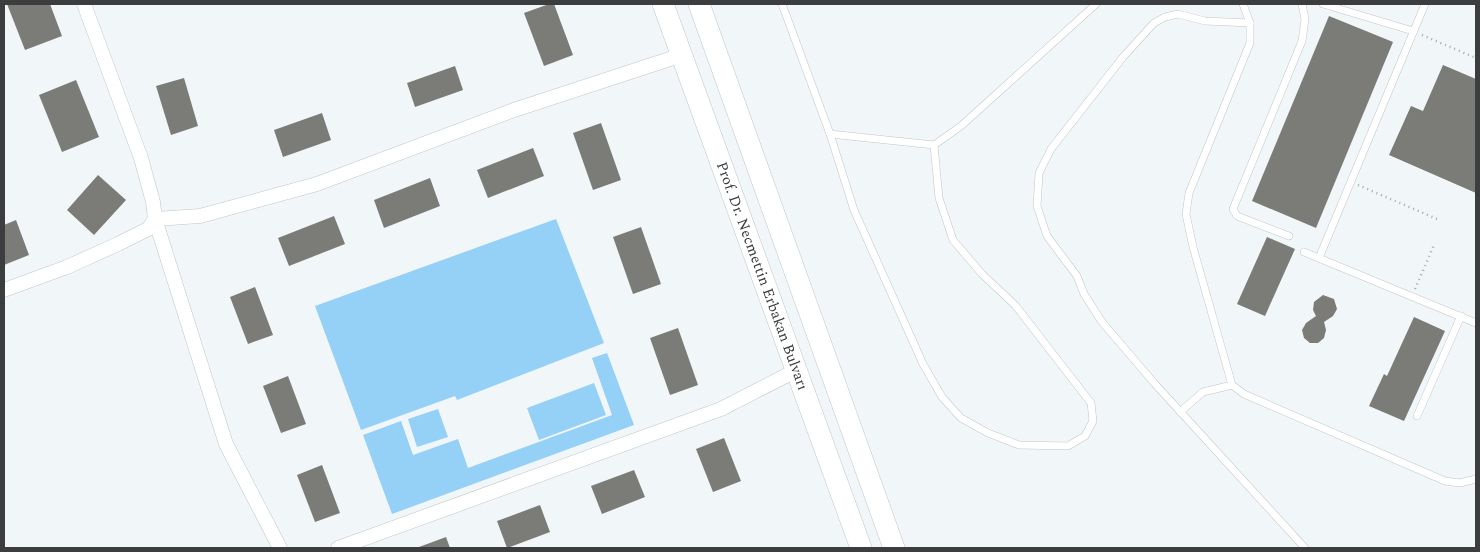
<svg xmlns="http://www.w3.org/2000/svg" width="1480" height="552" font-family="Spectral,serif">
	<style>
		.green { fill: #95d0f7 }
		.building { fill: #7b7c77 }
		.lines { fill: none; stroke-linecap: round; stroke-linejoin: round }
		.lane-casing { stroke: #c1c6c9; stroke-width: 8 }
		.street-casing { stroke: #c1c6c9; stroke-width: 15 }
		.primary-casing { stroke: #c1c6c9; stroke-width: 22 }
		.path { stroke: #a6aaac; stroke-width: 2.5; stroke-dasharray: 1 4; stroke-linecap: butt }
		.lane { stroke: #fff; stroke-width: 7 }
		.street { stroke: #fff; stroke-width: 14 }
		.primary { stroke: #fff; stroke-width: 21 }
		.labels { text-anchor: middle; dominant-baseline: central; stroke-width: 5; stroke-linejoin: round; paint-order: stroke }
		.street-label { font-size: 15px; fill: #3b3d3e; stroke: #fff }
	</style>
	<rect width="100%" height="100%" fill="#f1f6f9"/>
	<!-- green -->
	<g class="green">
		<polygon points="556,219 604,343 457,400 455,396 361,430 315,306"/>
		<polygon points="607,353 634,425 392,514 363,435 401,421 413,455 458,439 468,468 612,415 592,358"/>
		<polygon points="594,383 606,415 539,440 527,408"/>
		<polygon points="438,409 448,437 417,447 408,419"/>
	</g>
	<!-- building -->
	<g class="building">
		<polygon points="7,4 50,4 62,36 25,50"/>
		<polygon points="549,4 554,4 573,55 544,66 524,13"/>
		<polygon points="1329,16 1393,42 1316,228 1252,201"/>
		<polygon points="1443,65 1476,79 1476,193 1389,155 1411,106 1423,111"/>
		<polygon points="455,66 463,90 415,107 407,83"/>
		<polygon points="184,78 198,126 171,135 156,86"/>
		<polygon points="76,80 99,137 62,152 39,95"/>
		<polygon points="322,113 331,140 283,157 274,130"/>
		<polygon points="601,123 621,180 593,190 573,133"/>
		<polygon points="533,148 544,176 488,198 477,170"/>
		<polygon points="98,175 126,200 94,235 67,210"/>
		<polygon points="430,178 440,206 384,228 374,200"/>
		<polygon points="334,216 345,244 289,266 278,238"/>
		<polygon points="16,220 29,255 4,265 4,225"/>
		<polygon points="641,227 661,284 633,294 613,237"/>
		<polygon points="1267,237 1295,249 1265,316 1237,304"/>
		<polygon points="255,287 273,335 248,344 230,297"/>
		<polygon points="1323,295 1334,299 1337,309 1333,316 1324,322 1326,330 1324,338 1318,343 1310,343 1304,338 1302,330 1306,323 1316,316 1313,310 1314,302"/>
		<polygon points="1414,317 1445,331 1404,421 1369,406 1384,374 1387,376"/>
		<polygon points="678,328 698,385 670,395 650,338"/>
		<polygon points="288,376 306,424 281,433 263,386"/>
		<polygon points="724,438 741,481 713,492 696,449"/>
		<polygon points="322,465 340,513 315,522 297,475"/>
		<polygon points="634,470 645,497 602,514 591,486"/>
		<polygon points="540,505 550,532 507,548 497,521"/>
		<polygon points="446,537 450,548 419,548 419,547"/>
	</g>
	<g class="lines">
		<!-- lane casing -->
		<g class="lane-casing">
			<g id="lane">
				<polyline points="782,4 830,134 854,210 923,364 942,397 961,418 988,433 1019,445 1068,446 1085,436 1093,421 1091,403 1015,305 982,274 953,240 939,198 934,145"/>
				<polyline points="1243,4 1250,23 1250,43 1189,193 1186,214 1193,247 1232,385 1244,394 1445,481 1460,483 1476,479"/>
				<polyline points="1323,4 1413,31"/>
				<polyline points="1250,23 1205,21 1178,14 1165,17 1154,23 1123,57 1051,149 1039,173 1037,206 1047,236 1077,276 1084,294 1102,322 1155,384 1305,548"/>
				<polyline points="830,134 934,145 961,126 1096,4"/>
				<polyline points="1289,236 1237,216 1233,209 1302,41 1305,19 1302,4"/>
				<polyline points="1304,252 1476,323"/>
				<polyline points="1319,258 1425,4"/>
				<polyline points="1180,412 1203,392 1232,385"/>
				<polyline points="1417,416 1461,316"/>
			</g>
		</g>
		<!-- street casing -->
		<g class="street-casing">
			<g id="street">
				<polyline points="4,290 67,267 118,244 148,229 155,219 153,202 141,158 84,4"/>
				<polyline points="280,548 226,444 155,219 200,216 317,184 514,110 682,55"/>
				<polyline points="338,548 721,409 797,370"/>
			</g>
		</g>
		<!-- primary casing -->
		<g class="primary-casing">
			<g id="primary">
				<polyline points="663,4 861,548"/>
				<polyline points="699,4 894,548"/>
			</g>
		</g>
		<!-- path -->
		<g class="path">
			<polyline points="1422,35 1476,58"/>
			<polyline points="1358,185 1437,219"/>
			<polyline points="1415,289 1434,245"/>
		</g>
		<!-- lane -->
		<use href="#lane" class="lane"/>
		<!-- street -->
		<use href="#street" class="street"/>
		<!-- primary -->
		<use href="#primary" class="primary"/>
	</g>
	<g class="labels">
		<!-- street labels -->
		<g class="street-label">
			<text transform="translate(762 276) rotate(70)">Prof. Dr. Necmettin Erbakan Bulvarı</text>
		</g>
	</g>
	<!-- border -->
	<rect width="1480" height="552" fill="none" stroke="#3b3d3e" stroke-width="10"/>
</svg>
